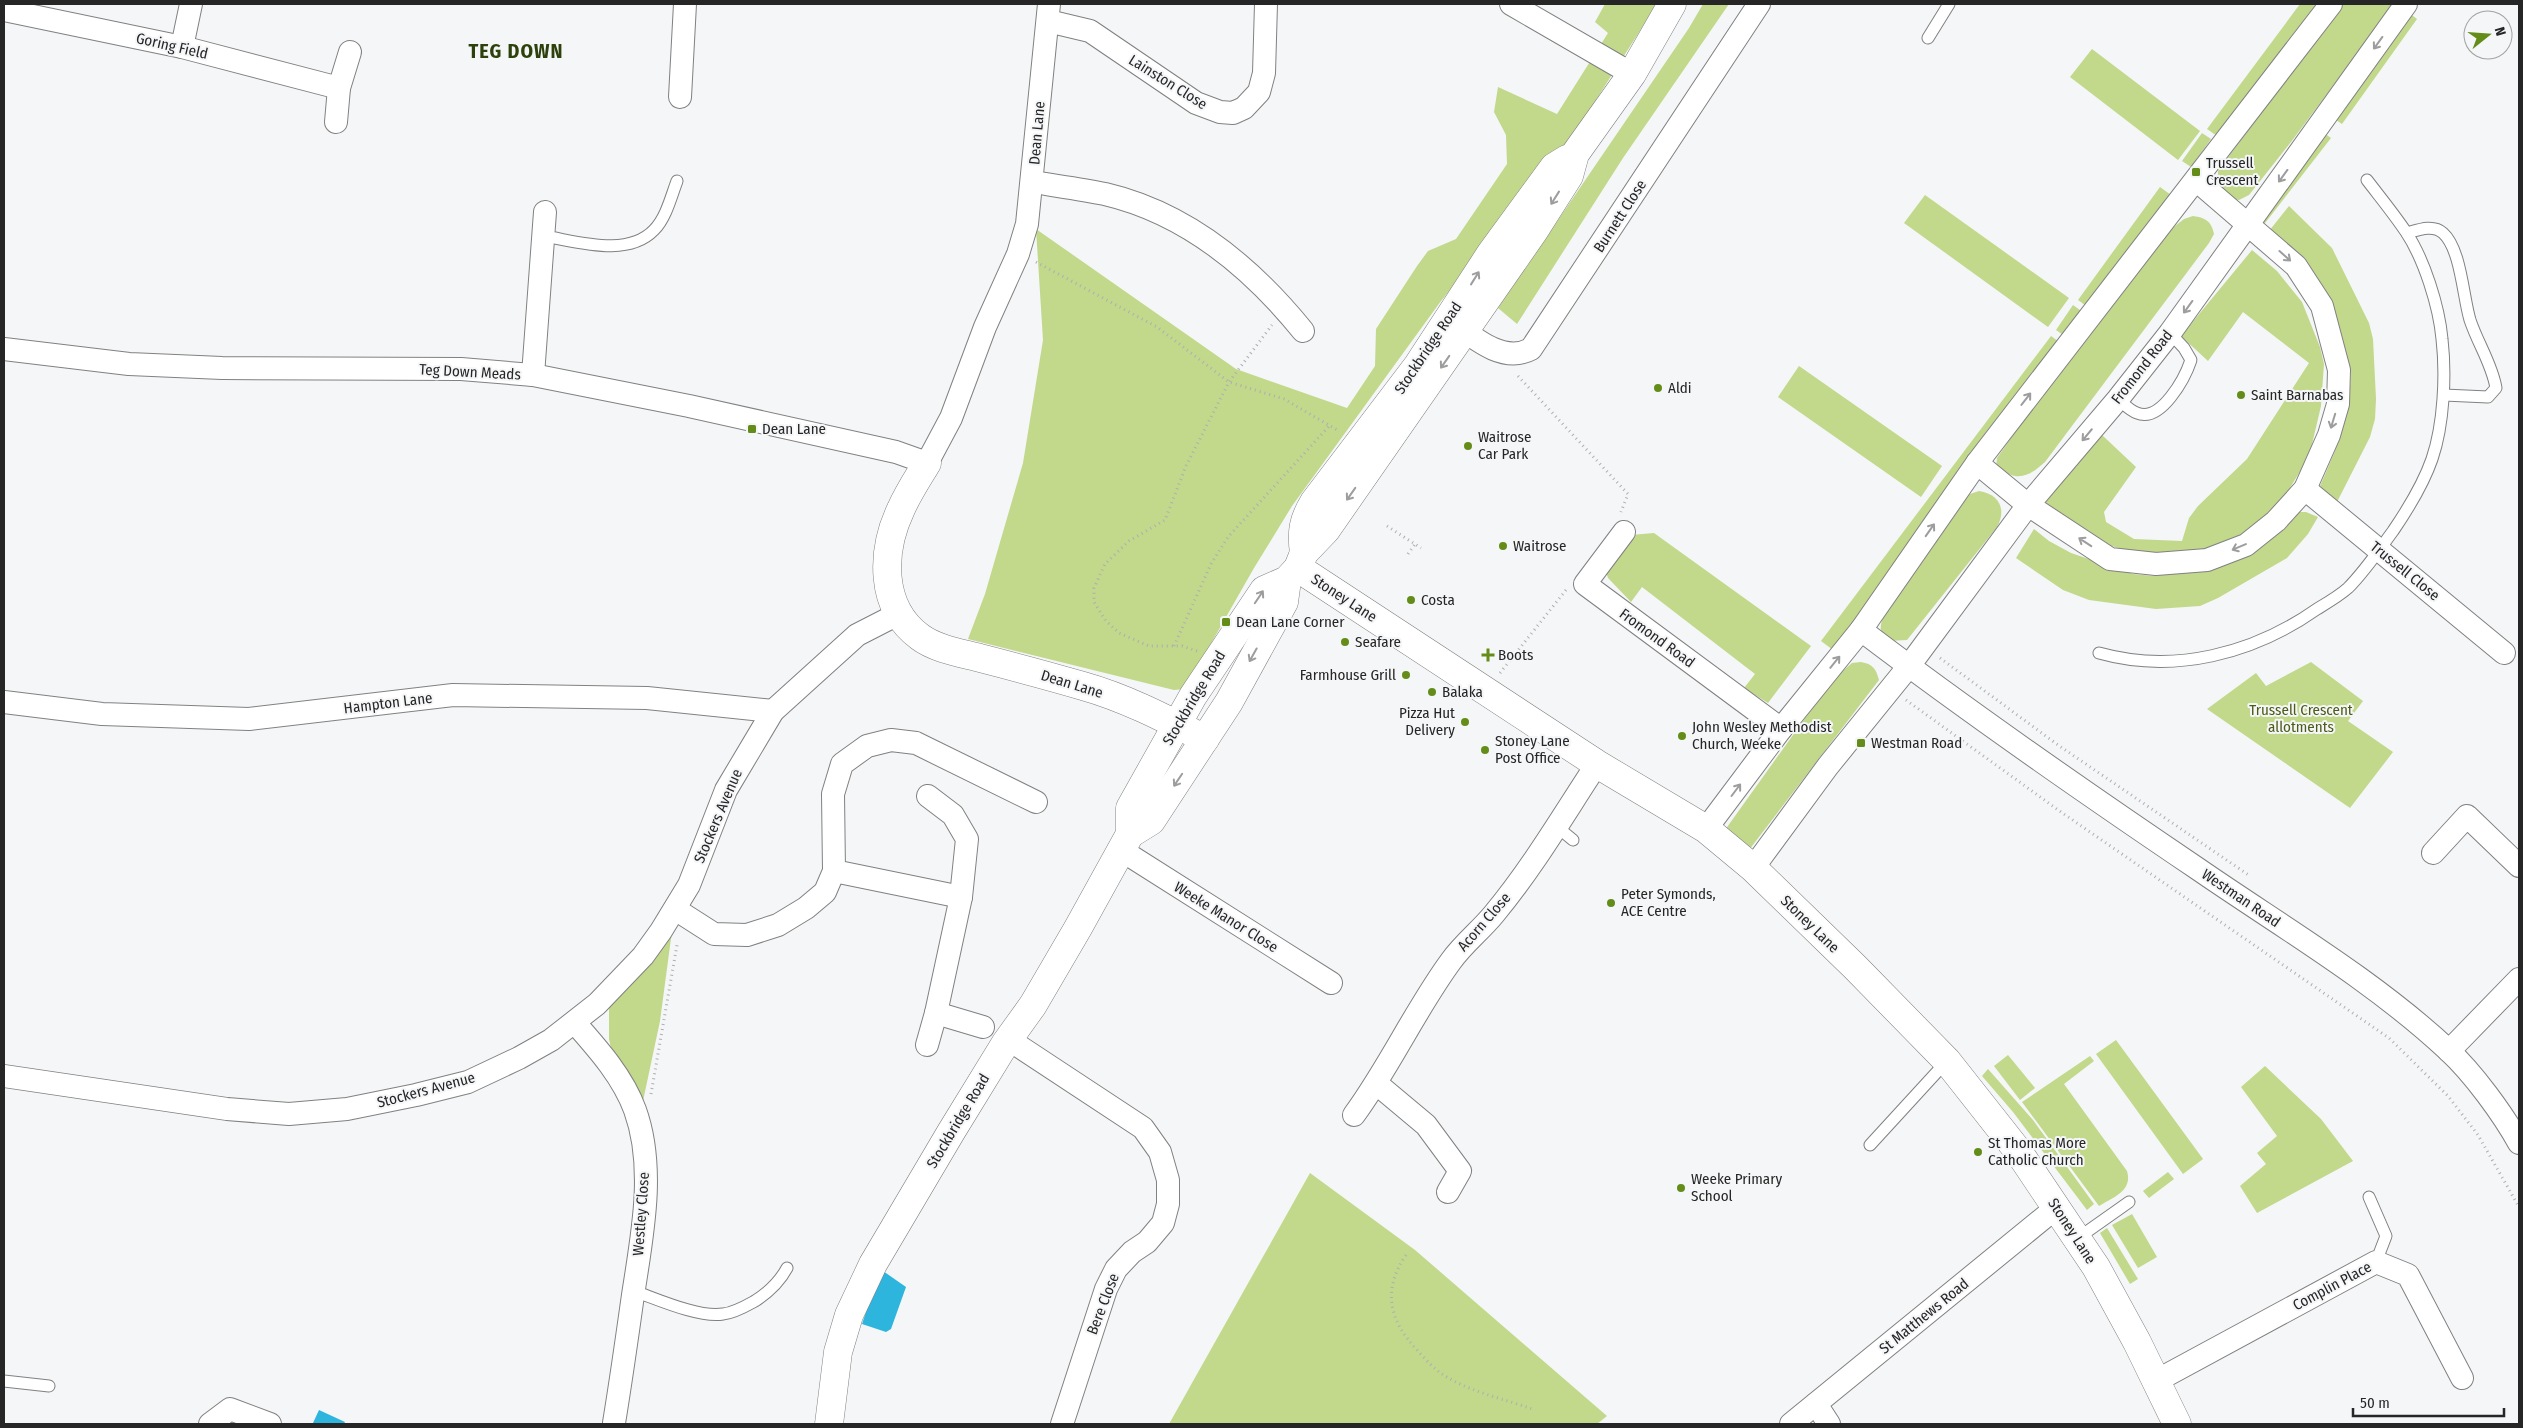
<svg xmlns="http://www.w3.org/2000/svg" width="2523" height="1428" font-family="'Fira Sans Condensed',sans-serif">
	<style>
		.green { fill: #c2d88a }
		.water { fill: #2db5dd }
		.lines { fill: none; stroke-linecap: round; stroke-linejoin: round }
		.lane-casing { stroke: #808182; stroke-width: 13 }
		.street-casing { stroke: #808182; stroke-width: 24 }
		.secondary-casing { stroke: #808182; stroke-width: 29 }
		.path { stroke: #afafb0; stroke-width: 3; stroke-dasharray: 1 4; stroke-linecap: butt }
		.lane { stroke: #fff; stroke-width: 11 }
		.street { stroke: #fff; stroke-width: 22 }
		.secondary { stroke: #fff; stroke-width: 28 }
		.oneway { stroke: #9d9d9e }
		.poi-dot { fill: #638c19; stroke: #f5f6f7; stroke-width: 2 }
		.labels { text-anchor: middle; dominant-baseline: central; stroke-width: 4; stroke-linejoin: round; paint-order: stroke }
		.street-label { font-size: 15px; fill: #262627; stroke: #f5f6f7 }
		.poi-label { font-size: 15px; fill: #262627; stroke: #f5f6f7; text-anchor: start }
		.park-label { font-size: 15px; fill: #4c5b18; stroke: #f5f6f7 }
		.district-label { font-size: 20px; font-weight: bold; letter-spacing: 1px; fill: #2d410c; stroke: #f5f6f7 }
	</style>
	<rect width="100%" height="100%" fill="#f5f6f7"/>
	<!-- green -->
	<g class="green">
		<polygon points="1605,4 1657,4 1564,150 1441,301 1292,506 1254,568 1185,689 1174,690 968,639 985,594 1023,463 1043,340 1036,229 1236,369 1347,408 1375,366 1376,329 1417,266 1428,251 1456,239 1507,164 1506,135 1494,112 1498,87 1557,114 1608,33 1595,22"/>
		<polygon points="1703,4 1729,4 1623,158 1517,324 1498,308 1689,28"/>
		<polygon points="2300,4 2316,4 2217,136 2207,129"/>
		<polygon points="2341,4 2394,4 2291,142 2249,195 2239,200 2231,199 2218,185 2218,171"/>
		<polygon points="2408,12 2417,19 2342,124 2333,118"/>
		<polygon points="2092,49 2200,131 2178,160 2070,77"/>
		<polygon points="2202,133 2211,139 2191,167 2182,161"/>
		<polygon points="2324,133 2331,138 2262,227 2255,221"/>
		<polygon points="2160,187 2171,195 2089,308 2078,300"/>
		<polygon points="1925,195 2069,298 2048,327 1904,223"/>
		<polygon points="2289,206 2332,248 2369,323 2373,339 2376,399 2375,419 2370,437 2336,504 2320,486 2335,451 2350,388 2351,371 2327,300 2269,231"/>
		<path d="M2193 216C2206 218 2211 221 2214 234L2209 243 2045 462C2026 479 2017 481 1996 467L1997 458 2039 398 2166 233 2184 219Z"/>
		<polygon points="2252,250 2277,271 2302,302 2320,347 2324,364 2321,406 2309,457 2283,499 2250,532 2211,549 2141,554 2104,544 2042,504 2102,435 2136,467 2104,512 2106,522 2134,539 2182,541 2189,518 2198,506 2247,459 2309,363 2243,312 2208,361 2181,336"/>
		<polygon points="2073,305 2084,313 2066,337 2056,330"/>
		<polygon points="2051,336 2062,344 1833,650 1821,641"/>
		<polygon points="1799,366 1942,466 1921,497 1778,397"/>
		<path d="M1979 491C1999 494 2007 509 1997 527L1907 640 1888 641C1878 632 1880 626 1884 614L1963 502 1970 494Z"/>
		<polygon points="2299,512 2306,512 2318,517 2308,534 2287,558 2218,598 2200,606 2156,609 2089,600 2063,590 2016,558 2034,529 2049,541 2071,553 2133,574 2154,576 2219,565"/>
		<polygon points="1654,533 1811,646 1768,703 1744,688 1755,674 1642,587 1631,602 1608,578 1606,572 1631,535"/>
		<path d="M1861 662C1873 664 1876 669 1879 680L1749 850 1725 830 1833 679 1852 663Z"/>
		<polygon points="2311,662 2363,701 2348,721 2393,752 2350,808 2207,709 2256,673 2266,686"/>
		<polygon points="672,931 660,1021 643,1101 625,1067 611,1048 609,1039 609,1001"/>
		<polygon points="2116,1040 2203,1159 2183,1174 2096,1054"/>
		<polygon points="2008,1055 2035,1088 2020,1100 1994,1066"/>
		<path d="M2090 1056 2094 1061 2064 1084 2127 1171C2133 1191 2113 1197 2099 1206L2022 1102Z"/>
		<polygon points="2265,1066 2321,1119 2353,1161 2257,1213 2240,1186 2266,1164 2257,1153 2277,1136 2241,1087"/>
		<polygon points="1988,1069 2033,1120 2094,1204 2087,1210 2013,1112 1982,1076"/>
		<polygon points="2168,1172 2174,1179 2149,1198 2143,1191"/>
		<polygon points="1310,1173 1415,1250 1607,1416 1597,1424 1169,1424"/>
		<polygon points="2132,1214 2157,1257 2138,1268 2112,1225"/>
		<polygon points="2107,1228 2138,1279 2130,1284 2100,1233"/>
	</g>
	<!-- water -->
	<g class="water">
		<polygon points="883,1271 906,1287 891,1329 886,1332 862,1324 875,1285"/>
		<polygon points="319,1410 345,1422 344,1424 313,1423"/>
	</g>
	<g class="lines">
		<!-- lane casing -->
		<g class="lane-casing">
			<g id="lane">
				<polyline points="1928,38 1949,4"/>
				<path d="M2407 233C2418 230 2433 224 2443 233 2461 249 2463 297 2470 320 2478 344 2492 364 2496 388L2488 397 2444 395"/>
				<path d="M543 236C577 241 627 258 654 230 666 218 671 197 677 181"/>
				<path d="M2118 399C2124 404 2130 411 2137 413 2161 423 2185 378 2191 360L2184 348 2170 333"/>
				<path d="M2099 653C2174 674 2253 654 2317 609 2327 603 2339 596 2348 588 2365 571 2379 550 2393 531 2408 509 2423 485 2432 459 2444 424 2446 374 2442 339 2439 306 2424 259 2406 232 2394 214 2380 197 2367 180"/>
				<polyline points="1556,826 1573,840"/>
				<polyline points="1870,1145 1947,1061"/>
				<polyline points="2369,1197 2386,1236 2376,1262"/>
				<polyline points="2078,1238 2129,1202"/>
				<path d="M634 1291C657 1299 699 1318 723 1314 734 1313 746 1306 755 1301 769 1292 779 1283 787 1268"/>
				<polyline points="4,1381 49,1386"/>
			</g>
		</g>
		<!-- street casing -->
		<g class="street-casing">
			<g id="street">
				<polyline points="1511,4 1632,74"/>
				<polyline points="4,10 182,47 339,88"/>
				<polyline points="1048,21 1090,31 1196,103 1220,112 1233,113 1244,108 1259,92 1264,73 1266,4"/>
				<polyline points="182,47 191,4"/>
				<polyline points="680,97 685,4"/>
				<polyline points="336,122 339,88 350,52"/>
				<path d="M1033 182C1057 186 1081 189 1105 194 1186 213 1252 268 1303 331"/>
				<path d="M1451 321C1474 338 1503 364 1531 349L1759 4"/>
				<polyline points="4,349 129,364 222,368 461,369 533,375 689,406 896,452 927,463 951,418 985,327 1018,254 1027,224 1049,4"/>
				<polyline points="533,375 545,212"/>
				<polyline points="1977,463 2028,505 2110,559 2156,564 2207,560 2246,545 2276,521 2305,489 2329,435 2338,404 2339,370 2322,306 2296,266 2196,180"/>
				<polyline points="2305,489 2504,653"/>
				<polyline points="1624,532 1585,584 1781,729"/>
				<path d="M1861 630C1970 713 2084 792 2198 869 2282 927 2373 980 2448 1050 2473 1073 2503 1114 2519 1143"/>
				<polyline points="4,702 102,714 249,719 453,695 647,698 773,711"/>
				<polyline points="1706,829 1781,729 1861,630 1977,463 2331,4"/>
				<polyline points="1121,850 1331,983"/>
				<polyline points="2433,853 2467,816 2519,866"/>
				<polyline points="1753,868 1828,766 1909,666 2028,505 2118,399 2170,333 2406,4"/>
				<polyline points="834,871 961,897"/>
				<polyline points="675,909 714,934 747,935 778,925 806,908 825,892 834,871 833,794 842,764 867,746 891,740 916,743 1036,802"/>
				<polyline points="936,1013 983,1027"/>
				<path d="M575 1023C598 1049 623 1077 635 1110 656 1168 642 1236 633 1295 627 1338 621 1380 614 1423"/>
				<polyline points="1008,1039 1143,1128 1160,1152 1168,1180 1168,1204 1163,1223 1147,1242 1132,1252 1116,1269 1106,1289 1062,1424"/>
				<polyline points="927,1045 936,1013 961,897 967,839 953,815 928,796"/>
				<polyline points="2449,1051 2519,979"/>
				<polyline points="4,1076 227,1109 289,1114 347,1109 416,1095 468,1082 519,1058 551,1040 597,1004 643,956 661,931 689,885 726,790 773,711 857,635 898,614"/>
				<polyline points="1377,1084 1426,1125 1460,1171 1448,1192"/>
				<path d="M1354 1115C1390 1066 1415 1010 1451 961 1463 944 1481 930 1494 914 1533 867 1564 814 1597 764"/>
				<polyline points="2156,1381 2376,1262 2408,1275 2462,1378"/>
				<polyline points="1816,1404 1829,1424"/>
				<polyline points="210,1424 230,1409 270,1424"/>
				<polyline points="1791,1424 2057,1207"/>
			</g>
		</g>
		<!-- secondary casing -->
		<g class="secondary-casing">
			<g id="secondary">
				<path d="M927 463C918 478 908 493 901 509 881 551 879 607 920 637 936 649 961 653 980 658 1015 667 1049 676 1083 686 1126 698 1166 719 1205 739"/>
				<path d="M1304 553C1301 532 1303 520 1314 502L1418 365 1491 253 1554 167 1567 159"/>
				<polyline points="1298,568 1597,764 1706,829 1753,868 1855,967 1947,1061 2018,1151 2096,1267 2137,1342 2177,1424"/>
				<polyline points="1130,834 1151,821 1229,702 1284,602 1287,580"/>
				<polyline points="829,1424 838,1352 849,1315 873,1264 951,1132 1005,1044 1033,1005 1078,928 1130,834 1130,808 1193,696 1264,590 1287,580 1298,568 1304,553 1326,530 1534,231 1569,176 1575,154 1632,74 1672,4"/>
			</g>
		</g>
		<!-- path -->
		<g class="path">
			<polyline points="1036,262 1157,327 1229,382 1284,399 1339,431"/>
			<polyline points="1518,376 1628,494 1621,512"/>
			<polyline points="1387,526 1421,548"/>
			<polyline points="1408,554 1415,544"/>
			<polyline points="1174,646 1211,564 1228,537 1331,424"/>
			<polyline points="1197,651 1182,646 1149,646 1119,633 1106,621 1094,602 1094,588 1105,564 1129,541 1165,520 1186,466 1229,382 1272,325"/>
			<polyline points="1940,658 2058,745 2250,876"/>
			<polyline points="1500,673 1566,590"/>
			<polyline points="1906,700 2061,812 2389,1038 2448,1096 2478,1135 2519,1207"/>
			<polyline points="651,1094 677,945"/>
			<path d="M1406 1255C1382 1290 1389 1320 1417 1350 1425 1359 1433 1368 1442 1374 1469 1392 1505 1399 1535 1410"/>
		</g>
		<!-- lane -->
		<use href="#lane" class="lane"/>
		<!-- street -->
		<use href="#street" class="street"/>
		<!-- secondary -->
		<use href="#secondary" class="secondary"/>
	</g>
	<!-- one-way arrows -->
	<defs><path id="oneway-shaft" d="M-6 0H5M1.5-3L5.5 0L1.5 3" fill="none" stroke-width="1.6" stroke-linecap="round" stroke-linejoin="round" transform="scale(1.25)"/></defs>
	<g class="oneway">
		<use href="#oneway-shaft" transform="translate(2378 43) rotate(126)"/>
		<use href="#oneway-shaft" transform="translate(2283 176) rotate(126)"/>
		<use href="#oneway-shaft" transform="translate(1555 198) rotate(122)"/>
		<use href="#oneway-shaft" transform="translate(2285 256) rotate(42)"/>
		<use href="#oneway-shaft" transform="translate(1475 278) rotate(-58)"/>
		<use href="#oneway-shaft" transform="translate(2188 307) rotate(126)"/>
		<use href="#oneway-shaft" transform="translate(1445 362) rotate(125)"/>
		<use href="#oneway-shaft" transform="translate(2026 399) rotate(-52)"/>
		<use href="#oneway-shaft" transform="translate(2333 421) rotate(107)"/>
		<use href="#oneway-shaft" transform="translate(2087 435) rotate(130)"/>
		<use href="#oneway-shaft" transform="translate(1351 494) rotate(125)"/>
		<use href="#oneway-shaft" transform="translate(1930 530) rotate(-55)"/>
		<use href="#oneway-shaft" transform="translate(2085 542) rotate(-147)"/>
		<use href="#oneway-shaft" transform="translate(2239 547) rotate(157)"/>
		<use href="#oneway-shaft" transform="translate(1259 597) rotate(-56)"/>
		<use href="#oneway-shaft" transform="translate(1253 655) rotate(119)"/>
		<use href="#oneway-shaft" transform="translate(1835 662) rotate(-51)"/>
		<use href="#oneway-shaft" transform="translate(1178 780) rotate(124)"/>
		<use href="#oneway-shaft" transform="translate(1736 790) rotate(-53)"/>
	</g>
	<!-- markers -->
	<g class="poi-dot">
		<rect x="2191" y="167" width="10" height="10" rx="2.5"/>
		<circle cx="1658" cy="388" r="5"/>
		<circle cx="2241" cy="395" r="5"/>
		<rect x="747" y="424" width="10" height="10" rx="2.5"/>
		<circle cx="1468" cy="446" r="5"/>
		<circle cx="1503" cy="546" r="5"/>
		<circle cx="1411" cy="600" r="5"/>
		<rect x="1221" y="617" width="10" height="10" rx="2.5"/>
		<circle cx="1345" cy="642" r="5"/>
		<path d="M1485.5 647.5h5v5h5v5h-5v5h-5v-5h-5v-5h5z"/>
		<circle cx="1406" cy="675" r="5"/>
		<circle cx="1432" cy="692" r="5"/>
		<circle cx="1465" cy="722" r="5"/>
		<circle cx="1682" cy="736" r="5"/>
		<rect x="1856" y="738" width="10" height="10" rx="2.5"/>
		<circle cx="1485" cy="750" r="5"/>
		<circle cx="1611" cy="903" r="5"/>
		<circle cx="1978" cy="1152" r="5"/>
		<circle cx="1681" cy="1188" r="5"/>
	</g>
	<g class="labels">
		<!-- street labels -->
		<g class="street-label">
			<text transform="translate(172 46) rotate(13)">Goring Field</text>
			<text transform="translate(1168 82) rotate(32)">Lainston Close</text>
			<text transform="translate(1037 133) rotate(-85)">Dean Lane</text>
			<text transform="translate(1620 216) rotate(-57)">Burnett Close</text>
			<text transform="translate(1428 348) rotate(-56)">Stockbridge Road</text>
			<text transform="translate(2142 367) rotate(-52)">Fromond Road</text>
			<text transform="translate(470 372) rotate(3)">Teg Down Meads</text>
			<text transform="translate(2405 571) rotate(39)">Trussell Close</text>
			<text transform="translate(1344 598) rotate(33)">Stoney Lane</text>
			<text transform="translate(1657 638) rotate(36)">Fromond Road</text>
			<text transform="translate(1072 684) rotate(17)">Dean Lane</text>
			<text transform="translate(1194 698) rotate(-59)">Stockbridge Road</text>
			<text transform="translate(388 703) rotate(-7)">Hampton Lane</text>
			<text transform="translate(718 816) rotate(-67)">Stockers Avenue</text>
			<text transform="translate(2241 898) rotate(34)">Westman Road</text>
			<text transform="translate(1226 917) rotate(32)">Weeke Manor Close</text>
			<text transform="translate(1484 922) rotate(-49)">Acorn Close</text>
			<text transform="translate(1810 924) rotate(44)">Stoney Lane</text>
			<text transform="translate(426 1090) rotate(-15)">Stockers Avenue</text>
			<text transform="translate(958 1121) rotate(-59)">Stockbridge Road</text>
			<text transform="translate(641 1214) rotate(-86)">Westley Close</text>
			<text transform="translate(2072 1231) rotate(57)">Stoney Lane</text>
			<text transform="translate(2332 1286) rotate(-28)">Complin Place</text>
			<text transform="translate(1103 1304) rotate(-69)">Bere Close</text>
			<text transform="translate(1924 1316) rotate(-39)">St Matthews Road</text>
		</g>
		<!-- poi labels -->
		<g class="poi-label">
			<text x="2206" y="163">Trussell<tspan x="2206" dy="17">Crescent</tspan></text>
			<text x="1668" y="388">Aldi</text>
			<text x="2251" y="395">Saint Barnabas</text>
			<text x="762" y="429">Dean Lane</text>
			<text x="1478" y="437">Waitrose<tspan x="1478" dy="17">Car Park</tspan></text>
			<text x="1513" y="546">Waitrose</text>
			<text x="1421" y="600">Costa</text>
			<text x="1236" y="622">Dean Lane Corner</text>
			<text x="1355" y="642">Seafare</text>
			<text x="1498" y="655">Boots</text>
			<text x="1396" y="675" text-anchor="end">Farmhouse Grill</text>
			<text x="1442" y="692">Balaka</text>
			<text x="1455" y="713" text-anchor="end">Pizza Hut<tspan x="1455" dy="17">Delivery</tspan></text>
			<text x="1692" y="727">John Wesley Methodist<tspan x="1692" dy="17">Church, Weeke</tspan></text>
			<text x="1495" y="741">Stoney Lane<tspan x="1495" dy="17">Post Office</tspan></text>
			<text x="1871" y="743">Westman Road</text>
			<text x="1621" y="894">Peter Symonds,<tspan x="1621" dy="17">ACE Centre</tspan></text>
			<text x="1988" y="1143">St Thomas More<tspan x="1988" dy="17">Catholic Church</tspan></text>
			<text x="1691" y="1179">Weeke Primary<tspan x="1691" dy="17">School</tspan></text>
		</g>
		<!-- park labels -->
		<g class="park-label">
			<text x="2301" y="710">Trussell Crescent<tspan x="2301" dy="17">allotments</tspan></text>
		</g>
		<!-- district labels -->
		<g class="district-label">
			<text x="516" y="51">TEG DOWN</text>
		</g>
	</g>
	<!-- border -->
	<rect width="2523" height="1428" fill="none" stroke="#262627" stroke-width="10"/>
	<!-- north arrow -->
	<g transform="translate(2488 35) rotate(73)"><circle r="24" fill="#f5f6f7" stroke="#a2a3a4"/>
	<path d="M0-4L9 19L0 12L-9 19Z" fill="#638c19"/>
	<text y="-8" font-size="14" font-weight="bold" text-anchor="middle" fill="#262627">N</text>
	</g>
	<!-- scale -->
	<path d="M2353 1408v8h151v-8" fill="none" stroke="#262627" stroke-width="2.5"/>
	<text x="2360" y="1408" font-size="15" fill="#262627" stroke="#f5f6f7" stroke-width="4" paint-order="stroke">50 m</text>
</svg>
